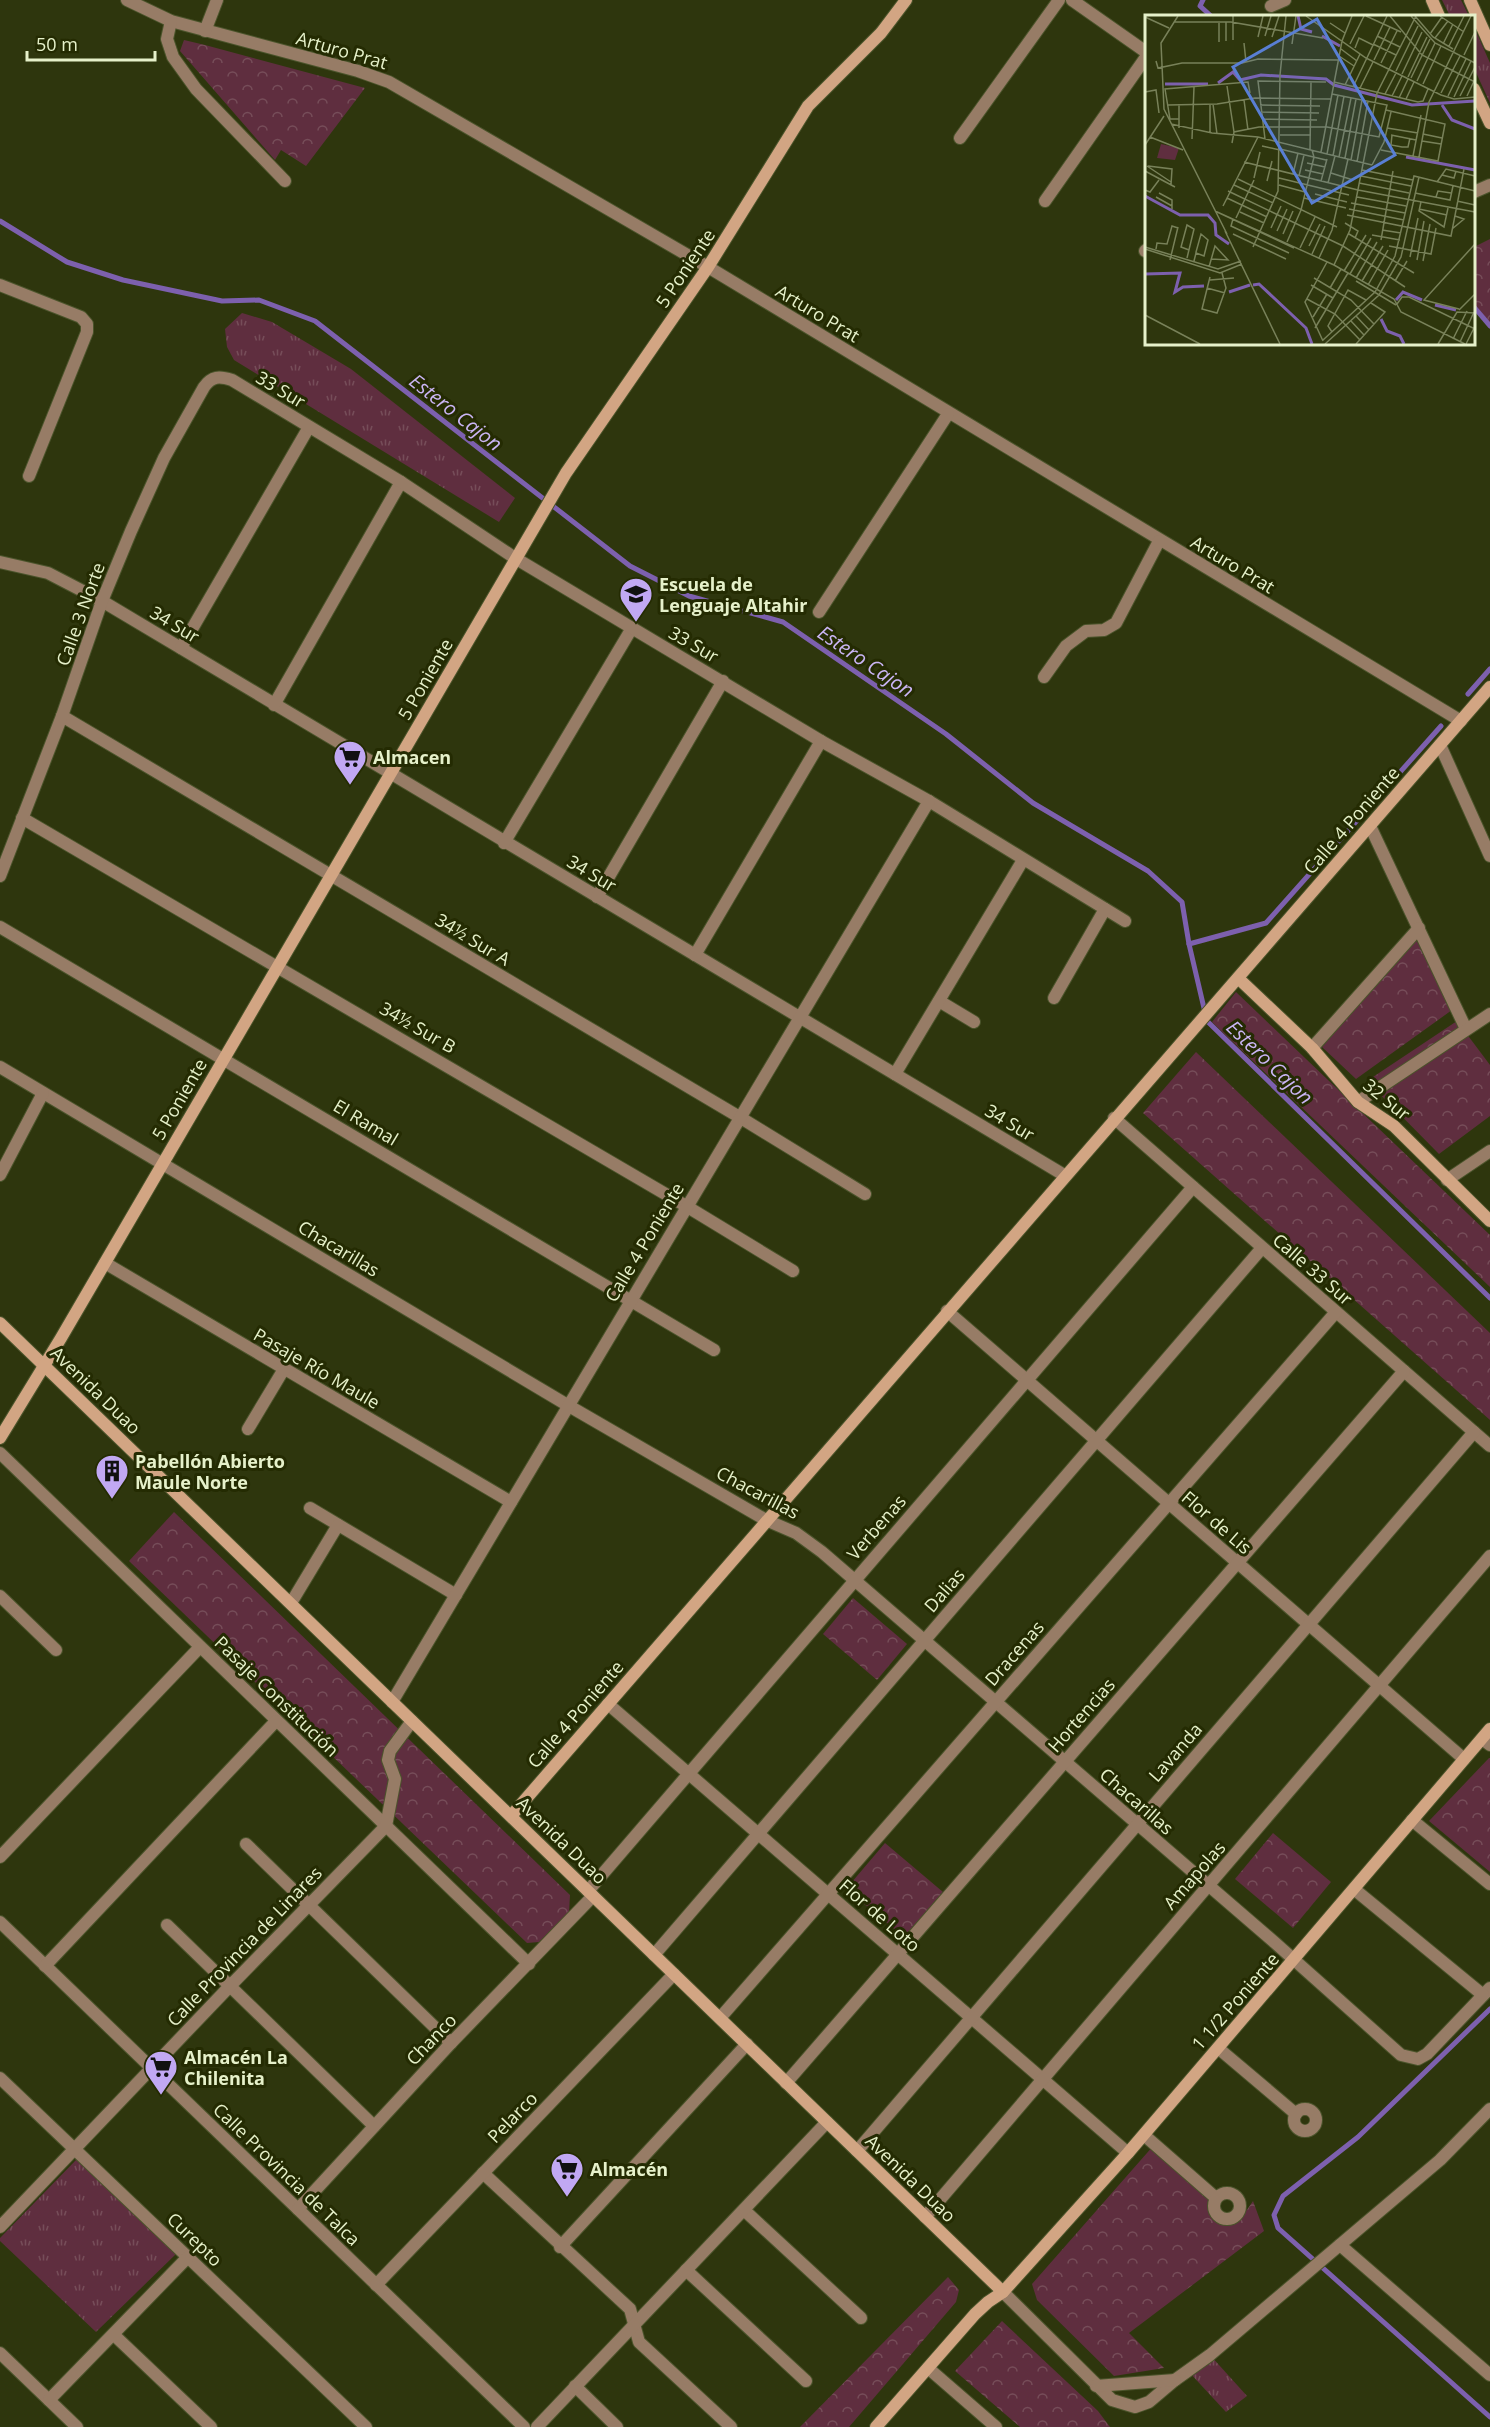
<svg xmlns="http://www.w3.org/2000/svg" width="1490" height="2427" font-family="'Open Sans',sans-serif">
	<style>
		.grass { fill: url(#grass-tufts) }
		.forest { fill: url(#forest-crowns) }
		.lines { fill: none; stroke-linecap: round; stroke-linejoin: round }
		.stream { stroke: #7d60ae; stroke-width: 5 }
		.street-casing { stroke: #4b542b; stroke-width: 14 }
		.secondary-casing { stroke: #4b542b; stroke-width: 14 }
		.street { stroke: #977c66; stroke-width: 12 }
		.secondary { stroke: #d2a583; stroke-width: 12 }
		.labels { text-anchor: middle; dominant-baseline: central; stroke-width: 6; stroke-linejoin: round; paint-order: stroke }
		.street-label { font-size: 18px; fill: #e6f1ca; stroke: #242b02 }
		.poi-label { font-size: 18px; font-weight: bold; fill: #e6f1ca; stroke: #242b02; text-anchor: start }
		.water-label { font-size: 20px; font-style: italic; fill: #cab5f4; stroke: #242b02 }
		.inset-river { fill: none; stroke: #7d60ae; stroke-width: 3 }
		.inset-road { fill: none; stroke: #788159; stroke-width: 1.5 }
		.view { fill: #597fd4; fill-opacity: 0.15; stroke: #597fd4; stroke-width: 3 }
		.inset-edge { fill: none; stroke: #e6f1ca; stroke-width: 3 }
	</style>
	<defs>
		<pattern id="grass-tufts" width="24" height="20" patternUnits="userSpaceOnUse" patternTransform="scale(1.5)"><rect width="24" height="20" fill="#5f2e3f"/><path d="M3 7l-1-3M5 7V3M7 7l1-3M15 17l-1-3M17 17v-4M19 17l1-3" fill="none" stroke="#764d59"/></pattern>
		<pattern id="forest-crowns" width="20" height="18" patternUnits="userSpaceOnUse" patternTransform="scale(1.5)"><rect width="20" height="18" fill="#5f2e3f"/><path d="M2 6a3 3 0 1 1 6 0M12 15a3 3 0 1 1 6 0" fill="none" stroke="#764d59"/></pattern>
	</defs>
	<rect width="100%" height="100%" fill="#2e360d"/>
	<!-- grass -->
	<g class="grass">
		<polygon points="1442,0 1461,0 1469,16 1450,16"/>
		<polygon points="1474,27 1490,63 1490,103 1474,68"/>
		<polygon points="242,313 272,322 351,369 515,498 499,522 234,360 227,347 225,329"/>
		<polygon points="77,2159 176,2254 96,2332 0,2241 0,2238"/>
		<polygon points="1210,2355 1247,2396 1226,2412 1188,2371"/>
	</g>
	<!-- forest -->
	<g class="forest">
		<polygon points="184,40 205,45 365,88 306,166 281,150 275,160 180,51"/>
		<polygon points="1490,239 1490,328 1474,308 1474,247"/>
		<polygon points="1416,939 1452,1010 1356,1079 1322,1047"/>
		<polygon points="1236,992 1490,1235 1490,1287 1212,1022"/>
		<polygon points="1457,1021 1490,1065 1490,1116 1439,1154 1367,1081"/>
		<polygon points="1196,1052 1490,1333 1490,1420 1143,1113"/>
		<polygon points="174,1512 570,1895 569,1912 539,1942 527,1943 129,1561"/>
		<polygon points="853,1598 907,1644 877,1680 823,1634"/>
		<polygon points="1489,1758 1490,1758 1490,1872 1429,1821"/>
		<polygon points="1273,1833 1331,1882 1293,1928 1235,1879"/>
		<polygon points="885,1843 943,1892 904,1937 846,1889"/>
		<path d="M1154 2145 1213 2200V2210C1232 2227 1241 2220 1253 2201L1264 2231 1129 2333 1164 2368 1114 2376 1037 2300 1032 2284Z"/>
		<polygon points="948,2277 959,2290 956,2302 849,2427 800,2427"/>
		<polygon points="1002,2321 1098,2411 1110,2427 1020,2427 955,2371"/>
	</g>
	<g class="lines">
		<!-- stream -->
		<g class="stream">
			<polyline points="1203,0 1200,6 1211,16"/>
			<polyline points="0,221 67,262 123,280 222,301 259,300 315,321 630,566 689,596 783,622 946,734 1033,803 1148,871 1182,902 1189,944 1207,1021 1490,1298"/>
			<polyline points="1474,307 1490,326"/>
			<polyline points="1468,694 1490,669"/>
			<polyline points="1189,944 1266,923 1441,726"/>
			<polyline points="1490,2009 1358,2137 1283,2196 1274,2215 1278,2228 1490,2417"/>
		</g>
		<!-- street casing -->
		<g class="street-casing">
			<g id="street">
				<polyline points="127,0 171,21 358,71 389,82 708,267 1461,721"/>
				<polyline points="1072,0 1146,52"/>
				<polyline points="1271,6 1285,0"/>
				<polyline points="171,21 167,39 173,57 196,89 285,181"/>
				<polyline points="205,31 217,0"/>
				<polyline points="960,138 1059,0"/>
				<polyline points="1474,192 1490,185"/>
				<polyline points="1045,201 1146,57"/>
				<polyline points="1145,251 1146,250"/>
				<polyline points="0,285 81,317 87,324 87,332 29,476"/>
				<polyline points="0,562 48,573 102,601 1064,1175"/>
				<polyline points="819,612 948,414"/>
				<polyline points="181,648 309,427"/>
				<polyline points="1044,677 1066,646 1086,631 1104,630 1116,623 1159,541"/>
				<polyline points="274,705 401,482"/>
				<polyline points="62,716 741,1118 865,1194"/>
				<polyline points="1440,745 1490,856"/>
				<polyline points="22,818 686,1206 793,1271"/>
				<polyline points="1370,826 1466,1029"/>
				<polyline points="504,843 632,628"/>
				<path d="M0 876 62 716 102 601 131 531 164 458 204 387C212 376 219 376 232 380L401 482 515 558 821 741 929 801 1125 921"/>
				<polyline points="597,897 723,681"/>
				<polyline points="0,927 714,1350"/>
				<polyline points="695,955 821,741"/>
				<polyline points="1054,998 1105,909"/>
				<polyline points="939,1001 974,1022"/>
				<polyline points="1312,1048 1419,928"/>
				<polyline points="0,1067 569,1406 766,1520 796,1533 822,1552 1273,1941 1401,2055 1418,2059 1427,2054 1490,1988"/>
				<polyline points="895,1074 1023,860"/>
				<polyline points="1358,1102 1490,1014"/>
				<polyline points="1114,1118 1490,1446"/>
				<polyline points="0,1175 43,1093"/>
				<polyline points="1447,1180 1490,1151"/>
				<polyline points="105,1263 511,1502"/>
				<polyline points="947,1311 1464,1759"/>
				<polyline points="248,1429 284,1369"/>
				<polyline points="0,1453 529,1964"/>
				<polyline points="310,1508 456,1595"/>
				<polyline points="0,1596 56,1650"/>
				<polyline points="291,1603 338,1525"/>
				<polyline points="392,1702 929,801"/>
				<polyline points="608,1704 1128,2153"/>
				<polyline points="1482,1739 1490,1745"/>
				<polyline points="1412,1820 1490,1884"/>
				<polyline points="246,1844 451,2043"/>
				<polyline points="0,1857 200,1647"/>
				<polyline points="1354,1889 1483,1995"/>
				<polyline points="588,1891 1193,1187"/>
				<polyline points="0,1922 524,2427"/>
				<polyline points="167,1925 374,2126"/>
				<polyline points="654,1955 1262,1248"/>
				<polyline points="45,1966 276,1721"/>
				<polyline points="720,2018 1336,1312"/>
				<polyline points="1218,2048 1296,2114"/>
				<polyline points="0,2078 366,2427"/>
				<polyline points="786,2083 1404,1371"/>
				<circle cx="1305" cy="2120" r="11"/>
				<polyline points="1144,2135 1216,2198"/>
				<polyline points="857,2151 1474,1432"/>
				<polyline points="483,2173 630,2309 639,2342 731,2427"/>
				<circle cx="1227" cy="2206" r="13"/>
				<polyline points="298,2209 451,2043 593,1896"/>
				<polyline points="744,2210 861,2318"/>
				<polyline points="925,2217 1490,1556"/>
				<polyline points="0,2227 230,1986 386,1826 395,1779 388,1760 390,1751 412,1721"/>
				<polyline points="1340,2245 1490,2375"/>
				<polyline points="560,2247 747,2044"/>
				<polyline points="686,2270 806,2381"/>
				<polyline points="376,2285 674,1974"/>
				<polyline points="1003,2292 1112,2400 1135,2407 1149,2402 1175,2380 1210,2355 1440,2160 1490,2109"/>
				<polyline points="114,2335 211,2427"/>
				<polyline points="0,2353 77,2427"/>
				<polyline points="928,2368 996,2427"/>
				<polyline points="575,2386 617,2427"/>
				<polyline points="1096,2386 1175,2380"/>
				<polyline points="49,2400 188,2257"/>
				<polyline points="537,2427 827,2122"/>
			</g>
		</g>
		<!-- secondary casing -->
		<g class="secondary-casing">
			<g id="secondary">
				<polyline points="1432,0 1439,16"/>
				<polyline points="1470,0 1490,45"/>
				<polyline points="1474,89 1490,123"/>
				<polyline points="1238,978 1312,1048 1358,1102 1394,1126 1490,1221"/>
				<polyline points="0,1323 1003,2292"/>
				<polyline points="0,1438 61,1338 566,473 708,267 808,106 881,33 906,0"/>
				<polyline points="511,1816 1490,687"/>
				<polyline points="876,2427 975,2314 988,2302 1003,2292 1128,2153 1490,1729"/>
			</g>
		</g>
		<!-- street -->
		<use href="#street" class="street"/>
		<!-- secondary -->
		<use href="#secondary" class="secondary"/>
	</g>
	<!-- icons -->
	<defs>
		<g id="school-pin" transform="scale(1.725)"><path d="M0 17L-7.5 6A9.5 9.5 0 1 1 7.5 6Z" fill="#c1a8f3" stroke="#242b02"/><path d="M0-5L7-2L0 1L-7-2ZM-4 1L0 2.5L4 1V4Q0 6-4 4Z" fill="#111"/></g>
		<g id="supermarket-pin" transform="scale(1.725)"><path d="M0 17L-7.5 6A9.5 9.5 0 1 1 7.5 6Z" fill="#c1a8f3" stroke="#242b02"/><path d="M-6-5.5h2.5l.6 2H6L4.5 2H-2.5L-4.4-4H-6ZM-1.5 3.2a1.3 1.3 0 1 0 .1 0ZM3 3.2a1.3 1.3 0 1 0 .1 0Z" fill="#111"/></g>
		<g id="building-pin" transform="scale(1.725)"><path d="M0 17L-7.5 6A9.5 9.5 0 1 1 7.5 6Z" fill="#c1a8f3" stroke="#242b02"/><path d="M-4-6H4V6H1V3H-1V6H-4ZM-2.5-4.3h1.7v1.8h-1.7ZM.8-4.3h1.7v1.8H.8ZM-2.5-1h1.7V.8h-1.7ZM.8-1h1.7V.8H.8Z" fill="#111"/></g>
	</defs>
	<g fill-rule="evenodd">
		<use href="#school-pin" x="636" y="594"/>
		<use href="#supermarket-pin" x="350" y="757"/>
		<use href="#building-pin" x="112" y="1471"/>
		<use href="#supermarket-pin" x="161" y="2067"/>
		<use href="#supermarket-pin" x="567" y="2169"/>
	</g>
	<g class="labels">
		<!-- street labels -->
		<g class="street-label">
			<text transform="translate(342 50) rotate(16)">Arturo Prat</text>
			<text transform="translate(685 268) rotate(-56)">5 Poniente</text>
			<text transform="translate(818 313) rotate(31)">Arturo Prat</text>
			<text transform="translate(281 389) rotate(31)">33 Sur</text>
			<text transform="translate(1233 564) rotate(31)">Arturo Prat</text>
			<text transform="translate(80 614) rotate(-70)">Calle 3 Norte</text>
			<text transform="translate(175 624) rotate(31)">34 Sur</text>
			<text transform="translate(694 644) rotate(30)">33 Sur</text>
			<text transform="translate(425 679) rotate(-60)">5 Poniente</text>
			<text transform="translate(1351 820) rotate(-49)">Calle 4 Poniente</text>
			<text transform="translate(592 873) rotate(31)">34 Sur</text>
			<text transform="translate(473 939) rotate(31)">34½ Sur A</text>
			<text transform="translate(418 1027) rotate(30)">34½ Sur B</text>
			<text transform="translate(179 1099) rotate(-60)">5 Poniente</text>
			<text transform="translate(1387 1099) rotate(39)">32 Sur</text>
			<text transform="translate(366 1122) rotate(31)">El Ramal</text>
			<text transform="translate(1010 1122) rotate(31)">34 Sur</text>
			<text transform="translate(644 1242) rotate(-59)">Calle 4 Poniente</text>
			<text transform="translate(339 1248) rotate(31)">Chacarillas</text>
			<text transform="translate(1313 1269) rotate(41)">Calle 33 Sur</text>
			<text transform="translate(317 1368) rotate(30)">Pasaje Río Maule</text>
			<text transform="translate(96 1390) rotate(44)">Avenida Duao</text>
			<text transform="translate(758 1492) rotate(28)">Chacarillas</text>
			<text transform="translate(1217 1522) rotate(41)">Flor de Lis</text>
			<text transform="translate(876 1527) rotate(-49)">Verbenas</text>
			<text transform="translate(944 1590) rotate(-49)">Dalias</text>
			<text transform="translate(1014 1653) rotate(-49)">Dracenas</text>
			<text transform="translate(277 1696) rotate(44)">Pasaje Constitución</text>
			<text transform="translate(575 1714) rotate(-49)">Calle 4 Poniente</text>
			<text transform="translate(1081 1715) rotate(-49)">Hortencias</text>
			<text transform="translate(1175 1752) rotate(-49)">Lavanda</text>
			<text transform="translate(1137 1801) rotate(41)">Chacarillas</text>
			<text transform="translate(562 1840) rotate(44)">Avenida Duao</text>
			<text transform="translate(1194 1875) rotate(-49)">Amapolas</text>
			<text transform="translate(880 1915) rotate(41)">Flor de Loto</text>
			<text transform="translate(244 1946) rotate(-46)">Calle Provincia de Linares</text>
			<text transform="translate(1235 2001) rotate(-49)">1 1/2 Poniente</text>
			<text transform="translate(431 2039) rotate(-46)">Chanco</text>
			<text transform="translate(512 2117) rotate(-46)">Pelarco</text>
			<text transform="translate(287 2174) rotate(44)">Calle Provincia de Talca</text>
			<text transform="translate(911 2178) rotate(44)">Avenida Duao</text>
			<text transform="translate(195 2239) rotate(44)">Curepto</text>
		</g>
		<!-- poi labels -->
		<g class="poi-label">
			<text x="659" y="584">Escuela de<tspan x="659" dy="21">Lenguaje Altahir</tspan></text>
			<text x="373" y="757">Almacen</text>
			<text x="135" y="1461">Pabellón Abierto<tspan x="135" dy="21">Maule Norte</tspan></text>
			<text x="184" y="2057">Almacén La<tspan x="184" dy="21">Chilenita</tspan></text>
			<text x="590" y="2169">Almacén</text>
		</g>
		<!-- water labels -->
		<g class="water-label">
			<text transform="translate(456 412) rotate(38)">Estero Cajon</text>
			<text transform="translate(866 661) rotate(34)">Estero Cajon</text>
			<text transform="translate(1270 1062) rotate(44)">Estero Cajon</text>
		</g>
	</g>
	<!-- overview -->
	<g transform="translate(1145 15)">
		<rect width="330" height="330" fill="#2e360d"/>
		<path d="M16 129 34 133 30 145 12 143Z" fill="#5f2e3f"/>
		<path class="inset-river" d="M153 1 156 14 167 17M177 21 195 31M73 68 88 57 95 65 116 60 181 64 189 70 267 90 330 86M20 69H63M297 90 307 105 330 114M261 142 330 155M0 181 35 200H63L70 208 71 220 84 229M0 259 35 258 30 277 38 272 59 271M108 270 114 269 161 313 167 329M84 277 105 270M251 285 258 277 277 285M290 290 311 295M236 304 242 316 255 321 259 329"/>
		<path class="inset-road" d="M33 1 16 28 19 94 82 219M88 1V25M161 1 221 43 296 80 309 84 330 82M221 1 256 17M245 1 277 40 330 67M266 1 290 28 330 48M270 1 288 22 308 34M295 1 319 17M0 2 24 13M29 7H86L178 23M74 8V27M185 8 200 18M285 19 297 2M120 21 126 1M232 21 255 32M113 22 118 1M127 22 134 1M290 23 303 6M81 26V7M99 28 101 47M147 29 151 1M205 29 219 1M228 29 251 40M298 29 308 9M304 31 319 1M210 33 214 23 228 30M196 34 212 46M319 40 330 17M194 41 209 51M229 45 245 12M11 46 13 53 37 48H97L113 44 193 45M236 48 252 16M251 56 273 11M257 59 277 17M263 62 282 22M266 63 285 24M272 66 290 28M189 67 273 87 278 86 283 74M278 69 296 31M200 70 215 39M82 71 89 117M208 72 242 1M215 73 228 47M0 77 11 75 14 98M296 78 315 41M240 79 251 58M247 81 257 61M303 81 321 44M315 81 330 52M322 81 330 64M309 82 326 46M254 83 263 64M261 84 269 67M99 85 103 115M65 89V118M68 89 72 119M23 90 72 89 110 83 186 84M115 90 175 91M116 97 174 98M34 104H25L20 74 103 67 105 78M117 104 172 105M26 109 67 118 113 122 227 150M34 113V89M242 113 273 118M278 119 297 123M135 120H166M246 120 271 125M247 120 246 130 257 132H263L265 123M5 122 38 135M47 124 49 72M120 124 113 66 181 67M277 126 296 129M87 128 89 117 114 112H182L234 122 242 90 187 79M0 130 19 101M117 131 135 135M135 134 181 145M165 135 166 67M236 135 293 146 300 109 241 95M176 137 197 26 207 1M182 139 193 80M188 141 199 81M268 141 276 100M194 142 206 83M274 142 284 87 326 1M200 143 211 84M206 145 217 85M99 147 213 175 330 197M212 147 223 86M162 148 180 152M227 150 239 127 246 97M2 151 26 167M3 151 27 154 26 170M160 155 178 159M217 155 268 165M0 156 30 172M186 158 208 165M148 159 153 138M297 160 309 163 311 156M154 161 159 140M216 161 266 171M109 163 115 137M134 163 204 180M93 164 192 212M122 166 127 146M176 166 182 144M292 167 301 154 330 161M183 168 190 141M214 168 264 178M89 170 128 188M134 170 160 177M0 175 5 177 14 165M83 176 198 231 260 272M14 178 27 185V194M270 178 305 185 308 171M170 179 202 187M11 182 27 191M212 182 261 191M291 182 293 176 306 178M82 183 122 202M159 183 201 193M312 186 330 190M276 187 274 196 299 212 303 193M206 188 260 198M78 191 113 122M204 194 259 205M274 194 302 200M95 197 119 208M202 200 306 221 319 154M91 203 109 165M88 204 86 211 144 238M200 208 213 216 210 223M126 213 136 191M307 214 319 204 310 201M237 215 256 218M80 216 135 329M132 216 142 194M88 219 141 244M138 219 148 196M204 219 269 258M227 220 255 225M236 225 248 156M142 227 156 195 169 142 167 135M164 231 175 209M244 231 286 239 291 213M0 232 73 254 96 246M108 232 133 176 135 60 141 1M149 233 70 196 189 250 249 284 256 297 320 329M155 233 170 202M0 234 75 258 97 249M11 234 12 228 22 229 27 211 33 213M167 239 180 211M265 242 273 203M42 243 49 214 42 210 36 232 44 235M174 243 187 215 203 144M25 245 33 212M272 245 279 206M49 246 51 238V237L56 219 63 225 59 241 51 238M278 246 285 209M189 250 205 215 232 78 271 1M64 252 70 231 83 245 66 244M199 256 221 220M205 259 226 223M65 262 57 294 72 298 81 273 77 258M169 263 206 285 229 309M211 263 232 227M65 265 89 263M211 266 251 290M217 266 238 231M250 266 262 246M166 270 188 283M223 270 243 235M62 273 80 278M185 273 196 254M162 284 190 299 215 325M252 289 257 282H264L330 314M314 294 279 285 330 229M314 295 330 279M0 300 55 329M211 301 224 315M168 302 182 279M206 306 219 320M170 313 203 258M187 317 183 311 203 275 221 285M308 324 322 296M178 325 230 277 250 241 269 161 330 176M178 326 160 287 182 247M315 327 329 297M180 329 234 280 256 242 274 162M211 329 240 297 226 288M293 329 312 297 330 298M321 329 330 311"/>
		<path class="view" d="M172 4 250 140 167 188 88 52Z"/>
		<rect width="330" height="330" class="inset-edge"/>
	</g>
	<!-- scale -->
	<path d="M27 51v9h128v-9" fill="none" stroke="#e6f1ca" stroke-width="3"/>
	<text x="36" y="51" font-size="18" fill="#e6f1ca" stroke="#242b02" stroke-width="4.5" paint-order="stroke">50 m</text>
</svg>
